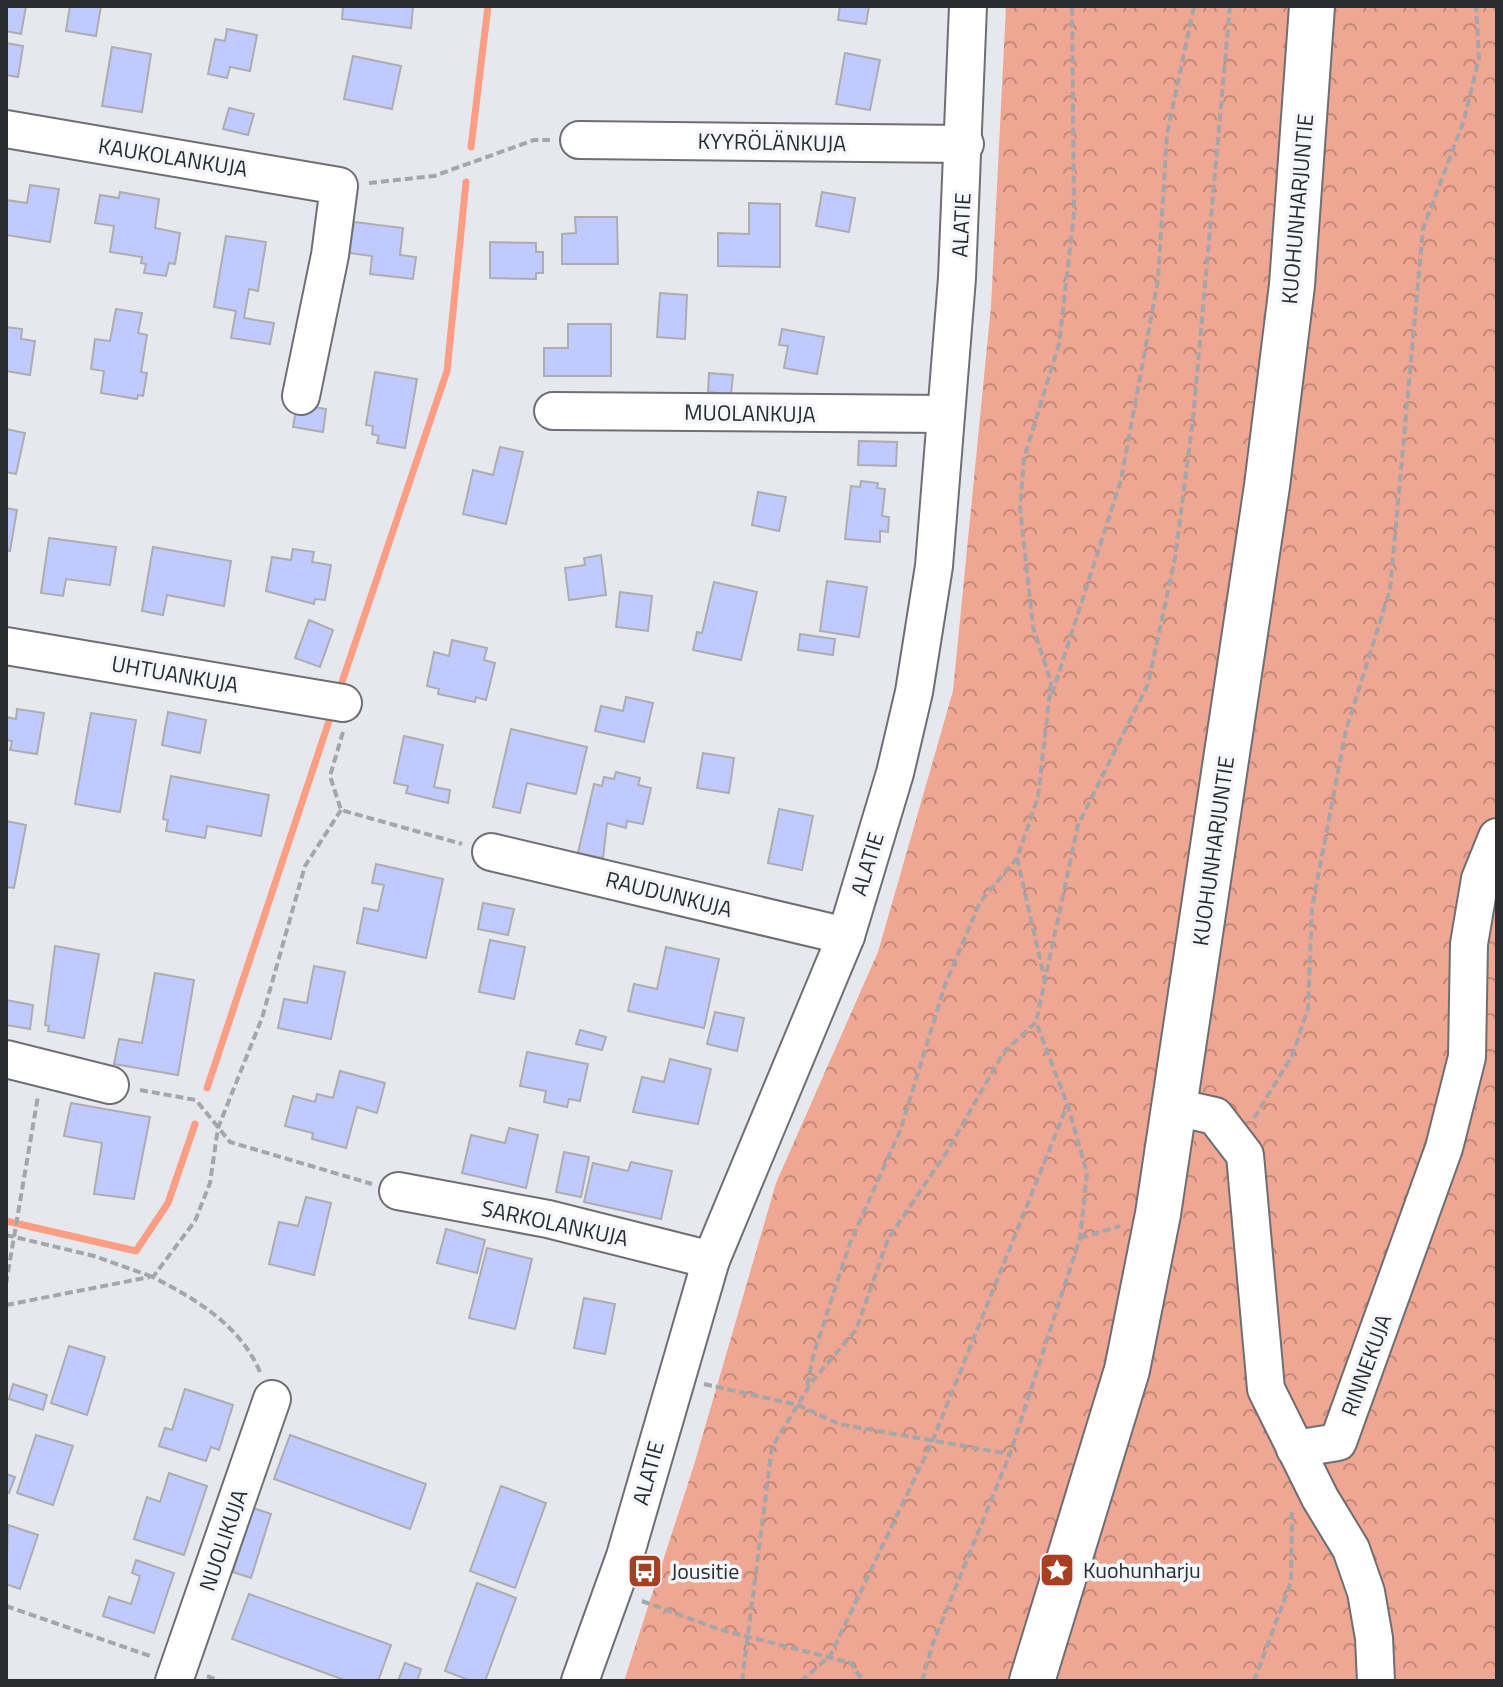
<svg xmlns="http://www.w3.org/2000/svg" width="1503" height="1687" font-family="'Titillium Web',sans-serif">
	<style>
		.forest { fill: url(#forest-crowns) }
		.lines { fill: none; stroke-linecap: round; stroke-linejoin: round }
		.stream { stroke: #fd9e84; stroke-width: 7 }
		.building { fill: #c0cafd; stroke: #acadb1; stroke-width: 2 }
		.minor-casing { stroke: #6e6f73; stroke-width: 40 }
		.major-casing { stroke: #6e6f73; stroke-width: 48 }
		.path { stroke: #a5a6a9; stroke-width: 4; stroke-dasharray: 8 4; stroke-linecap: butt }
		.minor { stroke: #fff; stroke-width: 36 }
		.major { stroke: #fff; stroke-width: 44 }
		.labels { text-anchor: middle; dominant-baseline: central; stroke-width: 7; stroke-linejoin: round; paint-order: stroke }
		.street-label { font-size: 22px; fill: #2b2c2d; stroke: #f5f6fa }
		.poi-label { font-size: 22px; fill: #2b2c2d; stroke: #f5f6fa; text-anchor: start }
	</style>
	<defs>
		<pattern id="forest-crowns" width="20" height="18" patternUnits="userSpaceOnUse" patternTransform="scale(2)"><rect width="20" height="18" fill="#efa793"/><path d="M2 6a3 3 0 1 1 6 0M12 15a3 3 0 1 1 6 0" fill="none" stroke="#c28878"/></pattern>
	</defs>
	<rect width="100%" height="100%" fill="#e7e8ed"/>
	<!-- forest -->
	<polygon class="forest" points="1006,6 1497,6 1497,1681 624,1681 694,1465 776,1183 878,952 953,691 991,306"/>
	<g class="lines">
		<!-- stream -->
		<g class="stream">
			<polyline points="471,147 488,6"/>
			<polyline points="342,682 447,371 466,182"/>
			<polyline points="207,1088 329,721"/>
			<polyline points="6,1221 136,1251 168,1203 195,1124"/>
		</g>
	</g>
	<!-- building -->
	<g class="building">
		<polygon points="6,6 26,6 21,34 6,31"/>
		<polygon points="70,6 101,6 96,36 66,31"/>
		<polygon points="343,6 413,6 411,28 342,19"/>
		<polygon points="840,6 869,6 866,24 838,20"/>
		<polygon points="227,29 257,35 250,71 230,67 227,78 208,74 215,39 225,41"/>
		<polygon points="6,43 23,46 18,77 6,75"/>
		<polygon points="112,47 151,54 142,112 102,106"/>
		<polygon points="845,53 880,60 870,110 836,104"/>
		<polygon points="353,56 401,66 392,109 344,99"/>
		<polygon points="229,108 254,114 248,135 223,129"/>
		<polygon points="30,185 59,189 50,242 6,235 6,200 27,203"/>
		<polygon points="120,192 159,199 155,228 180,233 175,264 169,263 166,276 144,273 146,264 141,263 142,257 110,252 114,226 95,223 100,195 119,198"/>
		<polygon points="822,192 855,198 849,232 816,226"/>
		<polygon points="749,203 780,204 780,267 718,266 718,233 749,234"/>
		<polygon points="575,217 617,217 618,264 562,264 562,234 576,233"/>
		<polygon points="354,222 403,228 400,255 416,257 413,279 370,274 372,256 349,253"/>
		<polygon points="226,236 266,242 258,291 249,289 244,318 274,323 270,344 231,338 236,311 214,307"/>
		<polygon points="490,242 536,243 536,252 543,252 543,273 536,273 536,279 490,278"/>
		<polygon points="660,293 687,295 685,339 657,337"/>
		<polygon points="116,309 142,313 138,333 147,335 141,372 147,373 143,396 138,395 137,399 101,393 104,371 91,369 95,339 110,341"/>
		<polygon points="568,324 611,324 611,376 544,376 544,348 568,348"/>
		<polygon points="6,327 22,329 21,339 35,341 30,375 6,371"/>
		<polygon points="782,329 824,337 817,374 784,368 788,346 779,345"/>
		<polygon points="375,372 417,379 405,448 377,443 379,436 372,434 373,426 366,425"/>
		<polygon points="709,373 733,375 731,394 708,392"/>
		<polygon points="297,404 326,409 323,432 293,427"/>
		<polygon points="6,429 25,433 16,474 6,472"/>
		<polygon points="859,441 897,442 896,466 858,465"/>
		<polygon points="500,447 523,452 506,524 463,514 473,470 493,475"/>
		<polygon points="861,481 878,483 877,488 885,489 882,516 889,517 888,532 880,531 880,542 845,539 851,486 860,487"/>
		<polygon points="758,492 786,497 779,531 752,525"/>
		<polygon points="6,508 17,510 10,551 6,550"/>
		<polygon points="49,538 116,547 110,585 66,579 63,596 41,593"/>
		<polygon points="153,547 231,561 224,606 167,595 163,615 142,611"/>
		<polygon points="293,549 314,552 312,562 331,565 325,600 315,599 314,604 266,591 272,557 291,560"/>
		<polygon points="601,555 606,595 569,600 565,568 585,565 584,558"/>
		<polygon points="827,581 867,587 859,637 820,631"/>
		<polygon points="714,582 757,592 741,660 693,650 697,632 702,633"/>
		<polygon points="620,592 652,596 648,631 616,627"/>
		<polygon points="309,620 333,630 320,667 295,658"/>
		<polygon points="800,634 835,639 833,655 798,650"/>
		<polygon points="452,640 487,648 484,660 495,663 486,700 476,697 475,702 438,694 439,689 427,686 434,652 449,656"/>
		<polygon points="626,697 653,703 644,742 595,731 601,706 623,711"/>
		<polygon points="17,709 44,713 37,754 10,750 12,741 6,740 6,717 16,719"/>
		<polygon points="168,712 206,720 200,753 162,745"/>
		<polygon points="91,713 136,720 120,812 75,804"/>
		<polygon points="511,729 587,747 576,794 527,783 520,813 493,807"/>
		<polygon points="404,736 443,745 434,787 450,790 448,803 406,793 408,786 394,783"/>
		<polygon points="703,753 734,758 729,793 697,788"/>
		<polygon points="616,772 640,778 638,785 651,788 643,824 627,821 626,828 607,823 603,858 578,853 594,784 602,786 604,777 614,779"/>
		<polygon points="171,776 269,795 261,836 207,826 205,838 166,831 168,820 163,819"/>
		<polygon points="779,809 813,816 802,870 768,863"/>
		<polygon points="6,821 26,825 14,888 6,887"/>
		<polygon points="376,864 443,879 426,958 357,943 364,908 378,911 384,885 372,883"/>
		<polygon points="483,903 514,909 508,935 478,929"/>
		<polygon points="490,940 525,947 514,999 479,992"/>
		<polygon points="55,946 99,954 84,1038 48,1031 49,1026 45,1025"/>
		<polygon points="666,947 719,959 704,1028 628,1011 634,984 657,989"/>
		<polygon points="314,966 345,972 331,1039 278,1028 284,999 307,1003"/>
		<polygon points="155,973 194,980 178,1075 114,1064 119,1039 142,1043"/>
		<polygon points="6,1000 33,1005 30,1029 6,1025"/>
		<polygon points="715,1012 744,1018 737,1051 707,1044"/>
		<polygon points="580,1030 606,1037 602,1050 576,1044"/>
		<polygon points="527,1052 588,1064 580,1101 569,1099 567,1107 544,1102 546,1091 520,1086"/>
		<polygon points="670,1059 711,1069 698,1124 633,1112 642,1077 664,1082"/>
		<polygon points="340,1071 385,1083 377,1113 357,1107 346,1148 312,1139 313,1133 285,1126 293,1096 315,1102 317,1094 333,1098"/>
		<polygon points="71,1103 150,1117 134,1199 94,1194 102,1143 64,1136"/>
		<polygon points="509,1128 538,1135 526,1188 462,1173 471,1135 505,1143"/>
		<polygon points="564,1152 589,1157 581,1197 556,1192"/>
		<polygon points="631,1162 672,1171 661,1219 584,1202 593,1163 628,1171"/>
		<polygon points="306,1197 331,1203 314,1275 269,1264 279,1222 298,1226"/>
		<polygon points="446,1229 485,1240 477,1273 437,1263"/>
		<polygon points="487,1248 532,1259 515,1329 469,1318"/>
		<polygon points="584,1298 615,1304 605,1354 574,1348"/>
		<polygon points="69,1346 105,1357 87,1415 51,1403"/>
		<polygon points="13,1384 47,1395 43,1410 9,1399"/>
		<polygon points="185,1389 233,1405 219,1450 211,1447 206,1461 159,1446 165,1428 172,1430"/>
		<polygon points="36,1435 73,1446 53,1505 17,1493"/>
		<polygon points="290,1435 426,1484 410,1529 274,1479"/>
		<polygon points="169,1473 207,1486 184,1555 134,1539 147,1497 160,1502"/>
		<polygon points="6,1474 15,1477 9,1493 6,1491"/>
		<polygon points="501,1486 546,1503 515,1588 470,1571"/>
		<polygon points="253,1508 271,1514 251,1578 233,1572"/>
		<polygon points="8,1525 38,1535 20,1589 6,1584"/>
		<polygon points="136,1560 174,1573 154,1633 103,1616 109,1597 131,1604 140,1576 132,1573"/>
		<polygon points="477,1583 516,1598 485,1681 471,1681 445,1671"/>
		<polygon points="249,1594 391,1645 378,1681 347,1681 232,1639"/>
		<polygon points="405,1663 421,1669 417,1681 398,1681"/>
	</g>
	<g class="lines">
		<!-- minor casing -->
		<g class="minor-casing">
			<g id="minor">
				<polyline points="6,129 339,186 330,255 301,396"/>
				<polyline points="579,140 965,144"/>
				<polyline points="553,411 946,414"/>
				<polyline points="6,646 343,703"/>
				<polyline points="491,852 846,936"/>
				<polyline points="6,1059 110,1085"/>
				<polyline points="1175,1107 1215,1116 1245,1155 1266,1389 1320,1498 1351,1549 1366,1592 1374,1638 1376,1681"/>
				<polyline points="398,1191 548,1219 711,1260"/>
				<polyline points="1295,1449 1338,1442 1444,1148 1467,1057 1469,944 1480,879 1497,837"/>
				<polyline points="174,1681 272,1399"/>
				<polyline points="580,1681 625,1556 711,1260 846,936 895,773 914,692 934,566 957,278 968,6"/>
			</g>
		</g>
		<!-- major casing -->
		<g class="major-casing">
			<polyline id="major" points="1032,1681 1127,1370 1158,1214 1267,486 1292,285 1312,6"/>
		</g>
		<!-- path -->
		<g class="path">
			<polyline points="369,183 434,176 534,140 550,140"/>
			<polyline points="1052,694 1121,480 1158,280 1167,134 1194,6"/>
			<polyline points="343,732 330,776 341,810 462,844"/>
			<polyline points="1017,858 1045,981"/>
			<polyline points="140,1090 196,1100 230,1142 372,1184"/>
			<polyline points="1254,1118 1292,1056 1308,1008 1312,908 1346,730 1390,590 1423,229 1464,120 1479,58 1476,6"/>
			<polyline points="6,1235 94,1256 153,1277"/>
			<polyline points="1080,1238 1120,1226"/>
			<polyline points="6,1284 38,1096"/>
			<polyline points="6,1305 150,1277"/>
			<path d="M260 1372C240 1325 197 1300 153 1277L195 1221 210 1183 218 1128 262 1018 305 866 341 810"/>
			<polyline points="704,1384 798,1405 839,1424 1009,1454"/>
			<polyline points="807,1385 814,1353 850,1243 900,1131 945,985 980,902 1017,858 1038,797 1051,682 1033,627 1020,508 1024,458 1059,344 1074,214 1072,6"/>
			<polyline points="642,1601 718,1629 851,1663 863,1681"/>
			<polyline points="6,1606 150,1656"/>
			<polyline points="207,1676 220,1681"/>
			<polyline points="742,1681 772,1447 813,1380 856,1330 888,1239 948,1150 1003,1053 1036,1022 1078,825 1148,684 1175,558 1193,419 1230,6"/>
			<polyline points="801,1681 830,1656 932,1442 1067,1106"/>
			<polyline points="922,1681 933,1643 1010,1454 1080,1238 1087,1173 1068,1106 1036,1022"/>
			<polyline points="1254,1681 1291,1582 1292,1512"/>
		</g>
		<!-- minor -->
		<use href="#minor" class="minor"/>
		<!-- major -->
		<use href="#major" class="major"/>
	</g>
	<!-- icons -->
	<defs>
		<g id="sight-square" transform="scale(1.8)"><rect x="-9" y="-9" width="18" height="18" rx="4" fill="#a73f20" stroke="#f5f6fa"/><path d="M0-6L1.8-2.2L6-1.7L2.9 1.2L3.7 5.4L0 3.3L-3.7 5.4L-2.9 1.2L-6-1.7L-1.8-2.2Z" fill="#fff"/></g>
		<g id="bus-square" transform="scale(1.8)"><rect x="-9" y="-9" width="18" height="18" rx="4" fill="#a73f20" stroke="#f5f6fa"/><path d="M-5-6H5V4H4V6H2V4H-2V6H-4V4H-5ZM-3.5-4V0h7V-4ZM-3.5 1.2v1.5H-2V1.2ZM2 1.2v1.5H3.5V1.2Z" fill="#fff"/></g>
	</defs>
	<g fill-rule="evenodd">
		<use href="#sight-square" x="1057" y="1570"/>
		<use href="#bus-square" x="645" y="1571"/>
	</g>
	<g class="labels">
		<!-- street labels -->
		<g class="street-label">
			<text transform="translate(772 142) rotate(1)">KYYRÖLÄNKUJA</text>
			<text transform="translate(173 157) rotate(9)">KAUKOLANKUJA</text>
			<text transform="translate(1297 209) rotate(-85)">KUOHUNHARJUNTIE</text>
			<text transform="translate(961 225) rotate(-87)">ALATIE</text>
			<text transform="translate(750 413) rotate(1)">MUOLANKUJA</text>
			<text transform="translate(175 674) rotate(10)">UHTUANKUJA</text>
			<text transform="translate(1213 851) rotate(-82)">KUOHUNHARJUNTIE</text>
			<text transform="translate(867 864) rotate(-73)">ALATIE</text>
			<text transform="translate(669 894) rotate(14)">RAUDUNKUJA</text>
			<text transform="translate(555 1223) rotate(12)">SARKOLANKUJA</text>
			<text transform="translate(1366 1365) rotate(-70)">RINNEKUJA</text>
			<text transform="translate(648 1473) rotate(-75)">ALATIE</text>
			<text transform="translate(223 1540) rotate(-71)">NUOLIKUJA</text>
		</g>
		<!-- poi labels -->
		<g class="poi-label">
			<text x="1083" y="1570">Kuohunharju</text>
			<text x="671" y="1571">Jousitie</text>
		</g>
	</g>
	<!-- border -->
	<rect width="1503" height="1687" fill="none" stroke="#2b2c2d" stroke-width="16"/>
</svg>
